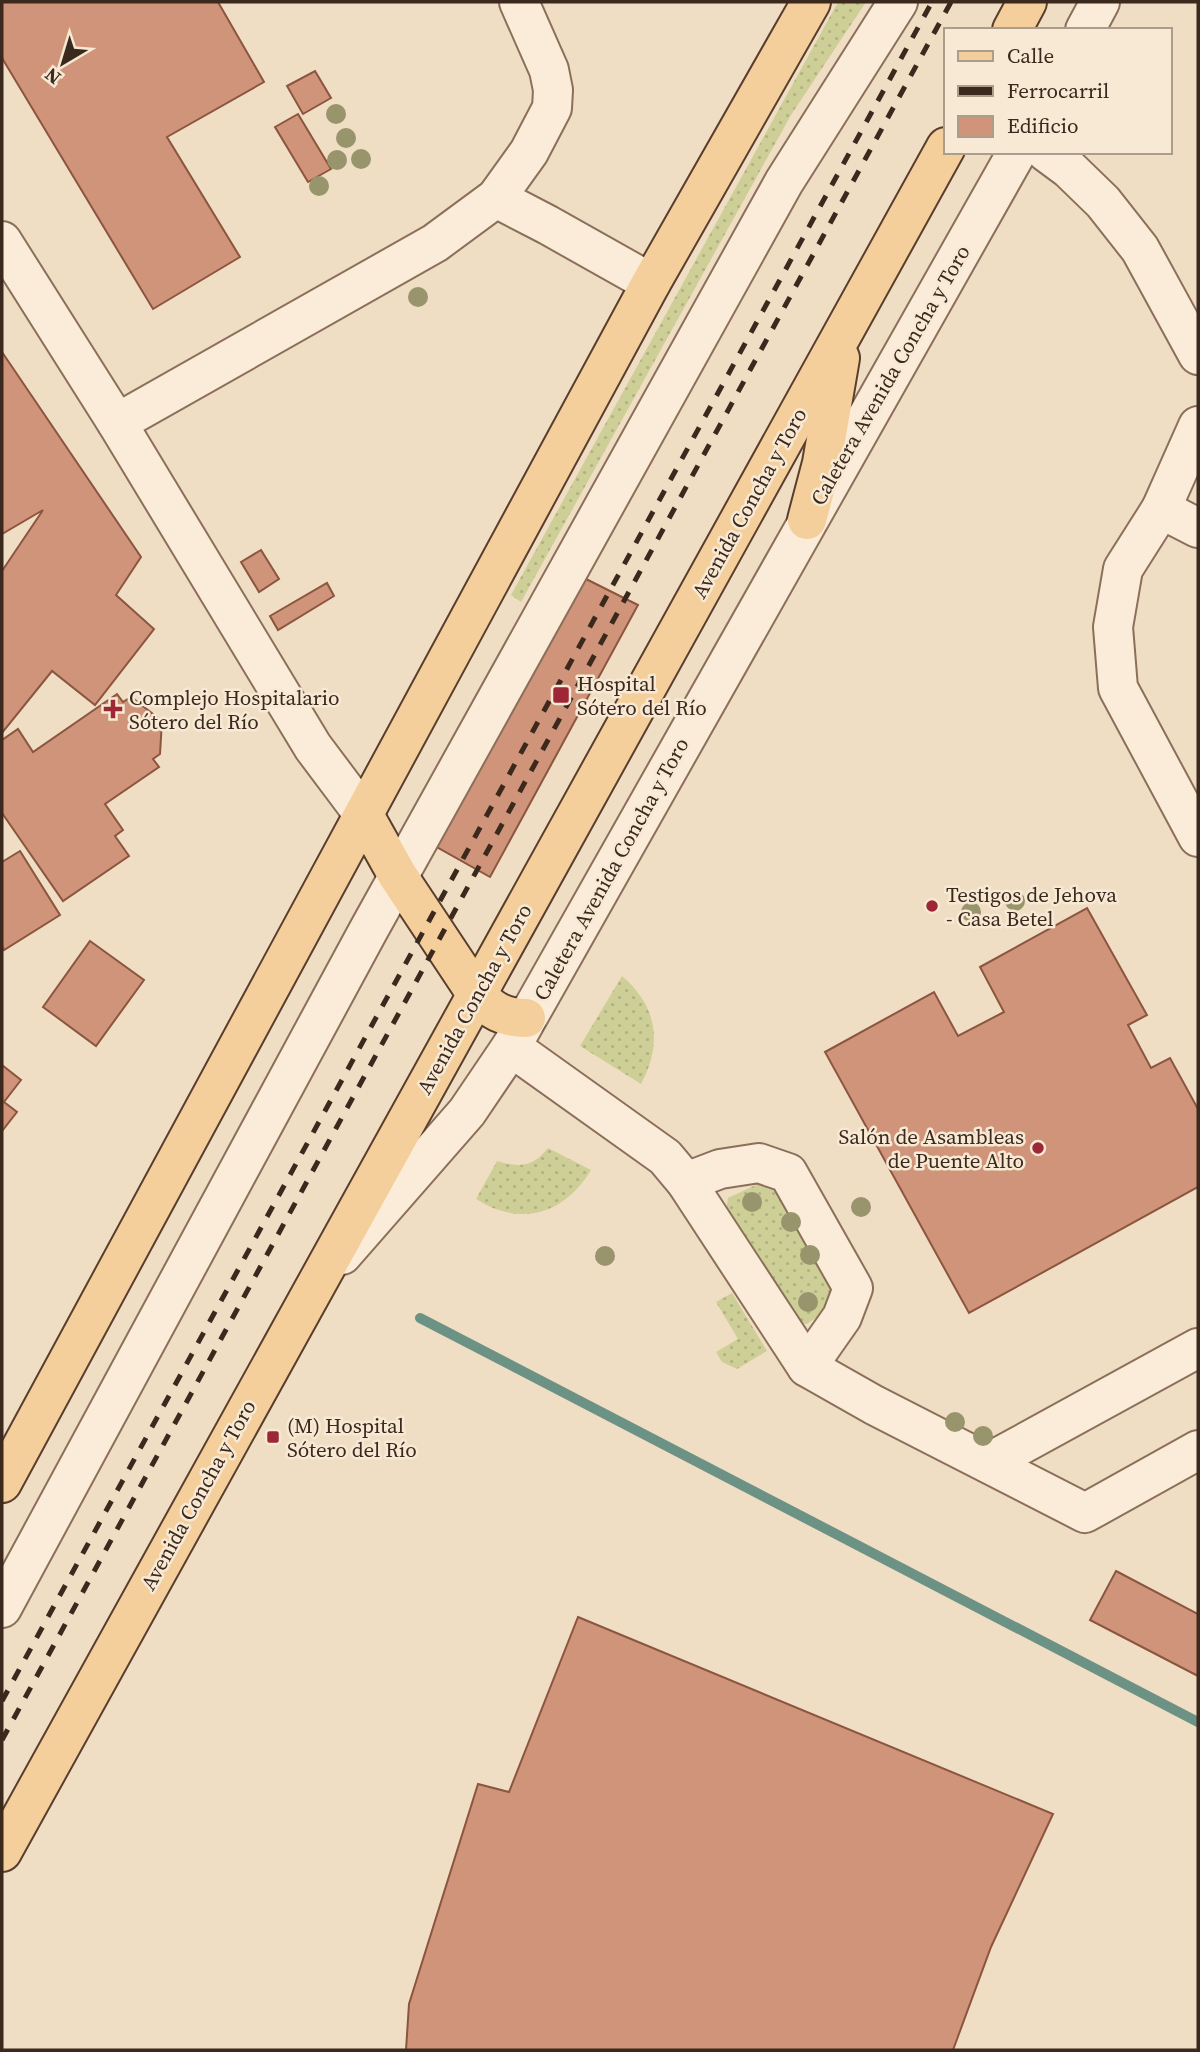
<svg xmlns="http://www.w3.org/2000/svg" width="1200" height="2052" font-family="'Source Serif 4',serif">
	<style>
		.grass { fill: url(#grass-dots) }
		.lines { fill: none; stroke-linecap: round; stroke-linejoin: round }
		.stream { stroke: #6c9285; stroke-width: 10 }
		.building { fill: #cf9479; stroke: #8b553f; stroke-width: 2 }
		.minor-casing { stroke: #8b6f5a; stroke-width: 42 }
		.major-casing { stroke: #593e2e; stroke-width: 42 }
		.minor { stroke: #faecd8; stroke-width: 38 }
		.major { stroke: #f4cf9b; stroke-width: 38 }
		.rail { stroke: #3b291e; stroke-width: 5; stroke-dasharray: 12 12; stroke-linecap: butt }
		.tree { fill: #98946c }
		.poi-dot { fill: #9d2734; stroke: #f7e9d4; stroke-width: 2.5 }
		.labels { text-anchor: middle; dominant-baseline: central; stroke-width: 5; stroke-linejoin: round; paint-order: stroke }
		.street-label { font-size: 21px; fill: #3b291e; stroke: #f7e9d4 }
		.poi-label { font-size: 21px; fill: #3b291e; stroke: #f7e9d4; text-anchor: start }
	</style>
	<defs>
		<pattern id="grass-dots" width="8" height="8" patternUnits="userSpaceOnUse" patternTransform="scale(1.75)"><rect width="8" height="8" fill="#cece97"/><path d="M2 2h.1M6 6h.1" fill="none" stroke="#b2b182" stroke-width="1.8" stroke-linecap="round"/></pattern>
	</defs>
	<rect width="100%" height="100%" fill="#f0dec4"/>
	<!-- grass -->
	<g class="grass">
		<polygon points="838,2 866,2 791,115 521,602 511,595"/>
		<path d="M622 976C657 1006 663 1043 641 1084L580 1046Z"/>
		<path d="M548 1148 591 1170C564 1215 520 1227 476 1199L497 1161C520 1168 533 1167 548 1148Z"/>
		<polygon points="760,1183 780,1191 838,1285 838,1302 807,1324 789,1321 724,1223 728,1198"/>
		<polygon points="732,1293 767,1351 737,1369 722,1362 716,1352 738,1339 716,1302"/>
	</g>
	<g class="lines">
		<!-- stream -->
		<polyline class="stream" points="420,1318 1198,1722"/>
	</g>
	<!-- building -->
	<g class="building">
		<polygon points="2,2 218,2 264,82 167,137 240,257 153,309 2,58"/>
		<polygon points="315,71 331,98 303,114 287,86"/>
		<polygon points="298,114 331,169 308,182 275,127"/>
		<polygon points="2,352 141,557 116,595 154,629 95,705 52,671 2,733 2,571 43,510 2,534"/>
		<polygon points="261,550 279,579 259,592 241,562"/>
		<polygon points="582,577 638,605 490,877 435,846"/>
		<polygon points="327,583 334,596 278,630 270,616"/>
		<polygon points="117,694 123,702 131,697 162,721 160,754 153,759 159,767 105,804 123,830 115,836 129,856 63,901 2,813 2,740 18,729 33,752"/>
		<polygon points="20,851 60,915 4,950 2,946 2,862"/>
		<polygon points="1087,908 1147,1015 1128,1025 1151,1068 1170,1058 1198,1109 1198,1187 969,1313 825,1052 934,992 958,1036 1004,1012 980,967"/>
		<polygon points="90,941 144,980 96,1046 43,1007"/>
		<polygon points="2,1065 21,1080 4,1102 17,1112 2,1131"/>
		<polygon points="1116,1571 1198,1614 1198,1676 1090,1620"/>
		<polygon points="578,1617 1053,1814 991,1947 953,2050 406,2050 409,2004 478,1784 509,1792"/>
	</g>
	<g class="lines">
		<!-- minor casing -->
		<g class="minor-casing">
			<g id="minor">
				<polyline points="1085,30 1100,2"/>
				<polyline points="1046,152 1069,169 1103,202 1140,249 1198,355"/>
				<polyline points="496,198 548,225 651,283"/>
				<polyline points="2,241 117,423 313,747 364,815"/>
				<polyline points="117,423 435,243 496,198 529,152 552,108 553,90 549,70 519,2"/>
				<polyline points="1198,426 1161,509 1123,569 1113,627 1118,688 1198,837"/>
				<polyline points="1161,509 1198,528"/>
				<polyline points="511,1047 665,1157 686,1182 807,1367 874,1405 1085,1513 1198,1450"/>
				<polyline points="686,1182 720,1169 759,1163 788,1173 853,1288 842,1317 807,1367"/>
				<polyline points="342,1255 467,1112 511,1047 1017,152"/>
				<polyline points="988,1463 1198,1348"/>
				<polyline points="2,1608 368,931 784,182 898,2"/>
			</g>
		</g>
		<!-- major casing -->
		<g class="major-casing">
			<g id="major">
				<polyline points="1012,30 1027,2"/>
				<polyline points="807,520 822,463 840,358"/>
				<path d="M364 815 398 876 477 995C492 1011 504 1018 526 1018"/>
				<polyline points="2,1483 651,283 811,2"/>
				<path d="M2 1852C315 1283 630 715 946 147"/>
			</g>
		</g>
		<!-- minor -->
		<use href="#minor" class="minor"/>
		<!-- major -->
		<use href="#major" class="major"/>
		<!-- rail -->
		<g class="rail">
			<polyline points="2,1701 932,2"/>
			<polyline points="2,1740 951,2"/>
		</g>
	</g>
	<!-- trees -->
	<g class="tree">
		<circle cx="336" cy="114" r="10"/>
		<circle cx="346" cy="138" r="10"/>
		<circle cx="361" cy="159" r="10"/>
		<circle cx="337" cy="160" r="10"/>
		<circle cx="319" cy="186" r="10"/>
		<circle cx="418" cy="297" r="10"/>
		<circle cx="1015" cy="901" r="10"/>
		<circle cx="971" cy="912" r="10"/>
		<circle cx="752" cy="1202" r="10"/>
		<circle cx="861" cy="1207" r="10"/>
		<circle cx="791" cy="1222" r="10"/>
		<circle cx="810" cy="1255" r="10"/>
		<circle cx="605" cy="1256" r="10"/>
		<circle cx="808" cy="1302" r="10"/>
		<circle cx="955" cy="1422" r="10"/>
		<circle cx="983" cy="1436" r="10"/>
	</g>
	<!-- markers -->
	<g class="poi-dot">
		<rect x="552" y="686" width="18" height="18" rx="3.5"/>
		<path d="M109.5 698.5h7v7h7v7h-7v7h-7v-7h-7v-7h7z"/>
		<circle cx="932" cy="906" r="7"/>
		<circle cx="1038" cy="1148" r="7"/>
		<rect x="266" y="1430" width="14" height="14" rx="3.5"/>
	</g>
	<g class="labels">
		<!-- street labels -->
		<g class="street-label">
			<text transform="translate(890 375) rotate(-60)">Caletera Avenida Concha y Toro</text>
			<text transform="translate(749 503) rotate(-61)">Avenida Concha y Toro</text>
			<text transform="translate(611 869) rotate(-61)">Caletera Avenida Concha y Toro</text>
			<text transform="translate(474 999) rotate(-61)">Avenida Concha y Toro</text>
			<text transform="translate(198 1495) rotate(-61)">Avenida Concha y Toro</text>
		</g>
		<!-- poi labels -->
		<g class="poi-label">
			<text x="577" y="683">Hospital<tspan x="577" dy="24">Sótero del Río</tspan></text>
			<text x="129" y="697">Complejo Hospitalario<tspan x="129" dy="24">Sótero del Río</tspan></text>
			<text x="946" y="894">Testigos de Jehova<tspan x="946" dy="24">- Casa Betel</tspan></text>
			<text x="1024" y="1136" text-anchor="end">Salón de Asambleas<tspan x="1024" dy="24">de Puente Alto</tspan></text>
			<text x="287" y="1425">(M) Hospital<tspan x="287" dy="24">Sótero del Río</tspan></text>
		</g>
	</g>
	<!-- border -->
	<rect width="1200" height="2052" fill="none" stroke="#3b291e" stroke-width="7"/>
	<!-- legend -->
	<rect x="944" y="28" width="228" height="126" fill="#f7e9d4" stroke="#ac9c8b" stroke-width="2"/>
	<rect x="958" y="51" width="35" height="10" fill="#f4cf9b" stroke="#ac9c8b" stroke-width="2"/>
	<text x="1007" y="63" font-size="21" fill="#3b291e">Calle</text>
	<rect x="958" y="86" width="35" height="10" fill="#3b291e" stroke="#ac9c8b" stroke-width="2"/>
	<text x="1007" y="98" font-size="21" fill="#3b291e">Ferrocarril</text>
	<rect x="958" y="116" width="35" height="21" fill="#cf9479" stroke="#ac9c8b" stroke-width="2"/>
	<text x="1007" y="133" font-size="21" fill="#3b291e">Edificio</text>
	<!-- north arrow -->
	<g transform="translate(63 63) rotate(218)" stroke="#f7e9d4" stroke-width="5" paint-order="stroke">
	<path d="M0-5L12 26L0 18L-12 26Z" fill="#3b291e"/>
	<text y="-10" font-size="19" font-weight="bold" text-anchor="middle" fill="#3b291e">N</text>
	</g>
</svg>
